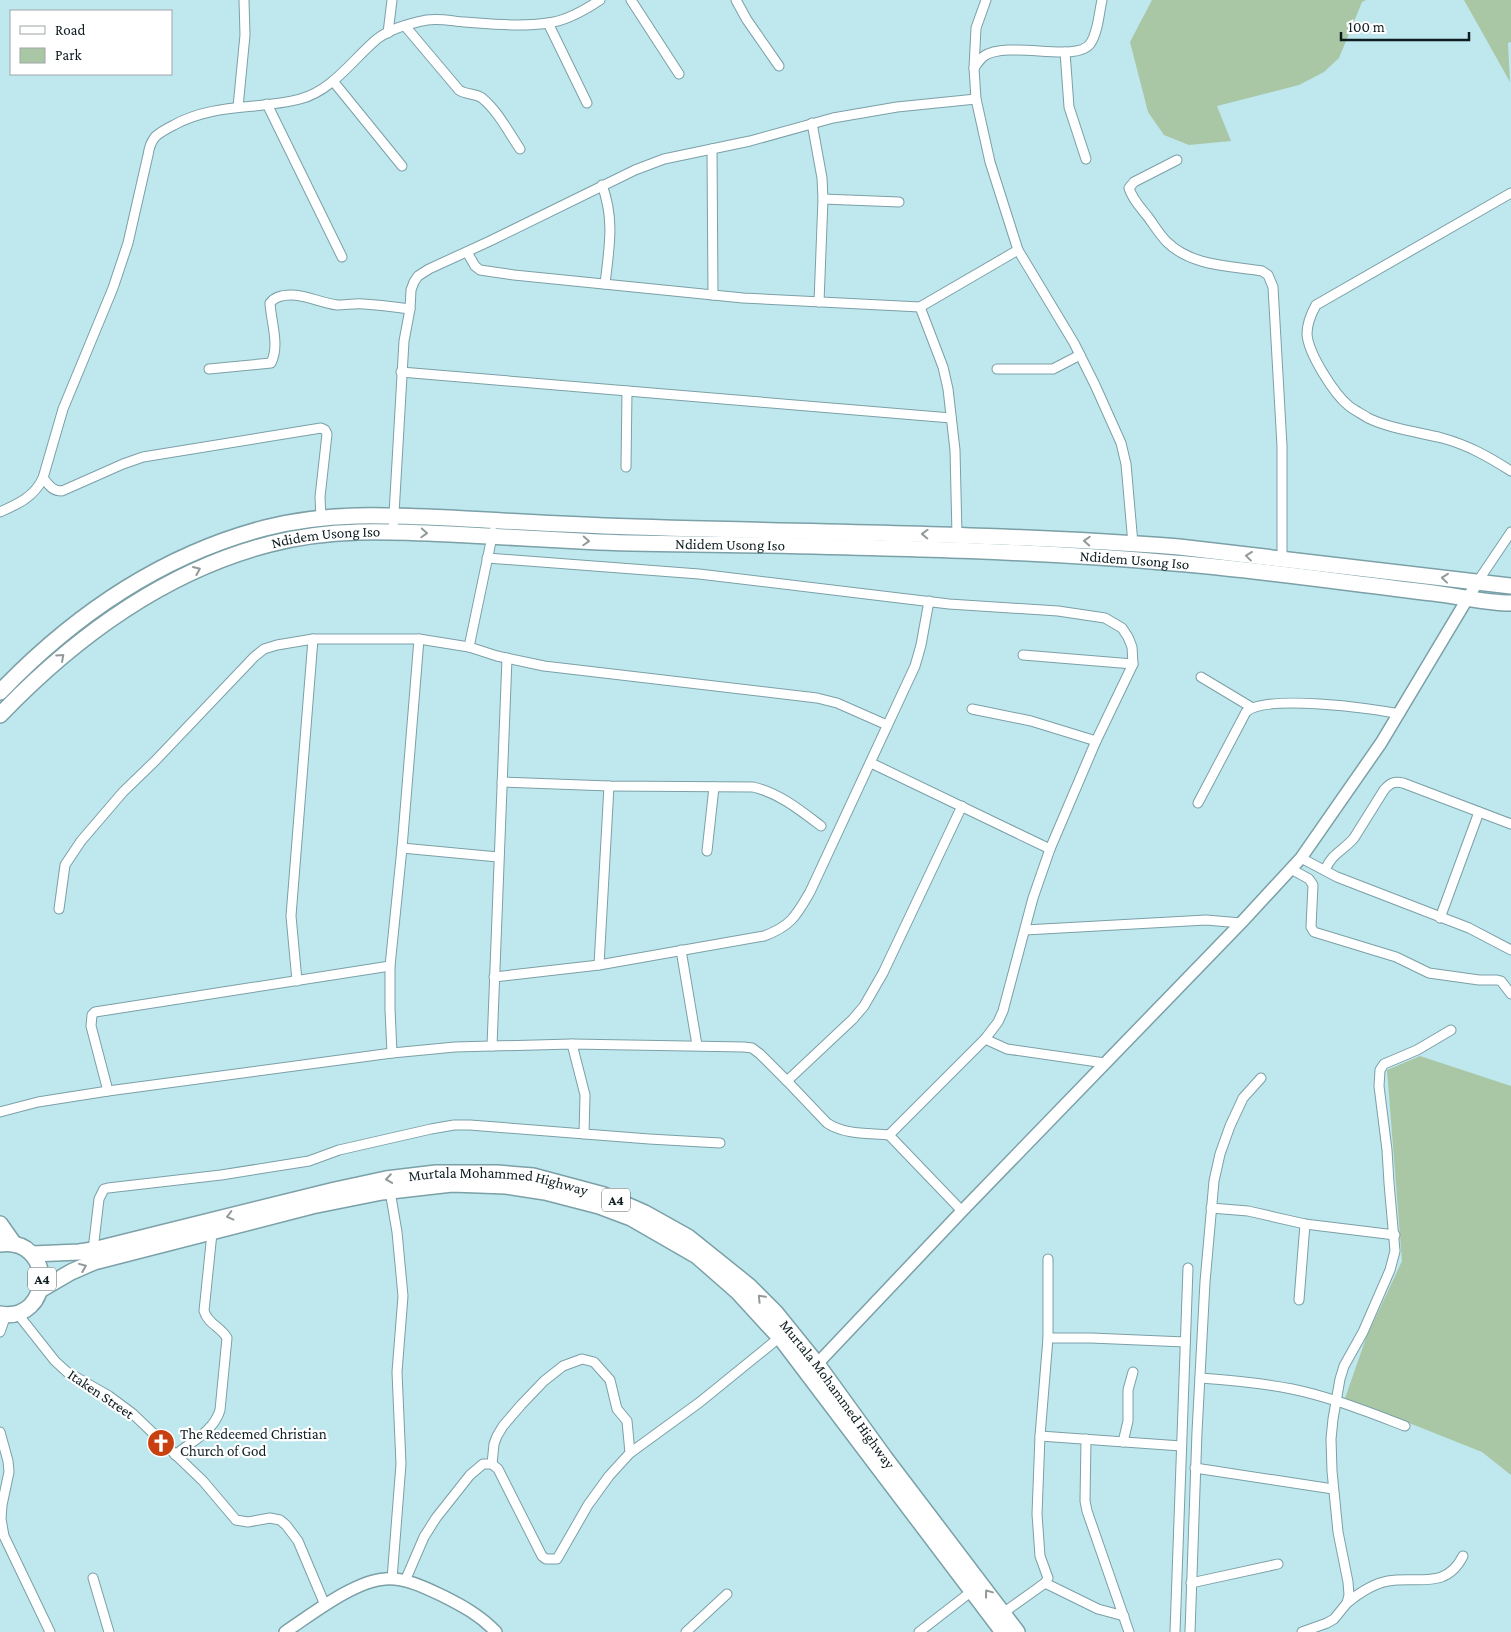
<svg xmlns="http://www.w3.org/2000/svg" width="1511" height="1632" font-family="'Crimson Pro',serif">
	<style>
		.green { fill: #aac7a5 }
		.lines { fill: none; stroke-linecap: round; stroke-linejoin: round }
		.minor-casing { stroke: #7ba0a7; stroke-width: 11 }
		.tertiary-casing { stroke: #7ba0a7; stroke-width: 14 }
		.trunk-casing { stroke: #7ba0a7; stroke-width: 18 }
		.minor { stroke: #fff; stroke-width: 9 }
		.tertiary { stroke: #fff; stroke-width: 11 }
		.trunk { stroke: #fff; stroke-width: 15 }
		.oneway { stroke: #93999b }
		.labels { text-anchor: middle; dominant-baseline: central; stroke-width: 4.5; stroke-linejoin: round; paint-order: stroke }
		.shield { fill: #fff; stroke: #566163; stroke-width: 1 }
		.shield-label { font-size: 14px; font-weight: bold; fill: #0e1d20 }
		.street-label { font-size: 15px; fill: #0e1d20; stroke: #fff }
		.poi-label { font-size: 15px; fill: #0e1d20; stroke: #fff; text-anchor: start }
	</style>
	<rect width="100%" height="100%" fill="#bfe7ee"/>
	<!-- green -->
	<g class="green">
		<polygon points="1152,0 1366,0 1362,2 1339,58 1324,72 1299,85 1217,106 1231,141 1189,145 1164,135 1148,112 1130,42"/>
		<polygon points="1464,0 1511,0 1511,42 1508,43 1510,82"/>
		<polygon points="1420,1056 1511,1086 1511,1475 1482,1452 1399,1419 1343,1404 1366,1338 1402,1261 1387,1070"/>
	</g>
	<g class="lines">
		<!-- minor casing -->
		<g class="minor-casing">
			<g id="minor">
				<polyline points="631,0 679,74"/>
				<polyline points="736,0 747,20 779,66"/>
				<polyline points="986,0 976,28 974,68 976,99 990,162 1018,250 1074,343 1095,385 1121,443 1126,464 1133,544"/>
				<polyline points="548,23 587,103"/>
				<path d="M405 26 459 90C466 95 475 93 482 98 498 111 509 133 520 149"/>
				<polyline points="388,33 392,0"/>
				<polyline points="1065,52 1069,107 1086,159"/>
				<path d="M974 68C977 64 980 59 984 56 1009 40 1076 63 1090 44 1098 33 1099 13 1102 0"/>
				<polyline points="333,81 402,166"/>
				<polyline points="267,104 342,257"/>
				<polyline points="238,107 245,35 244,0"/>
				<polyline points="812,123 822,178 823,199 819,302"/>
				<polyline points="712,149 713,295"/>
				<path d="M1177 160 1134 182 1129 188C1132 199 1141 208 1148 217 1154 225 1159 234 1167 242 1191 266 1230 266 1262 271L1268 275 1273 287 1282 446V560"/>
				<path d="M602 185C615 220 609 248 605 284"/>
				<path d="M1511 193 1316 305C1311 314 1307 324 1307 334 1308 353 1334 394 1349 406 1354 410 1362 414 1368 418 1391 429 1418 432 1442 438 1468 445 1489 457 1511 471"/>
				<polyline points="823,199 899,202"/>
				<polyline points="467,252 475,266 480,270 514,275 743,298 920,307 1018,250"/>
				<polyline points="920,307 943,367 948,389 955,450 957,535"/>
				<path d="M209 369 271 363C280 345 271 322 270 303 275 296 283 295 291 295 307 295 321 303 337 305 346 305 355 303 364 304 379 305 395 307 410 309"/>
				<polyline points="997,369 1053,369 1080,355"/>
				<polyline points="401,372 951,418"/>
				<polyline points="626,467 627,391"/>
				<path d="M43 478C49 485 52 491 62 491L123 464 143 457 321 428 325 430 327 434 320 497 321 518"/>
				<path d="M0 512C18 504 34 497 43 478L63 409 113 288 128 243 148 155C149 148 151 142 155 137 160 132 168 128 174 125 213 103 258 110 300 99 332 91 353 59 377 39 390 29 411 23 427 20 439 18 452 21 464 22 492 24 521 27 548 23 566 21 585 10 600 0"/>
				<polyline points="393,531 404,341 410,309 411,290 414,282 418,276 429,269 490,241 635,170 664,159 750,141 833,118 897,107 976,99"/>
				<polyline points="487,558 699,574 949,604 1058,611 1105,618 1122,628 1128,637 1132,647 1133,664 1096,741 1050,849 1033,898 1003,1011 998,1022 985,1039 889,1135"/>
				<polyline points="1478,581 1511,532"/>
				<polyline points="469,647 493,532"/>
				<polyline points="1023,655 1133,664"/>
				<polyline points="1201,677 1251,707"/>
				<polyline points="972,709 1031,721 1096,741"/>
				<polyline points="871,763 1050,849"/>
				<path d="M502 782 609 786 753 787C779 793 800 810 821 826"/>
				<path d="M1198 803 1246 712C1265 694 1372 708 1399 714"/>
				<polyline points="402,848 498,857"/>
				<polyline points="707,851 714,787"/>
				<polyline points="1301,858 1337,877 1469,928 1511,950"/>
				<polyline points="1291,869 1309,879 1313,885 1311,927 1314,932 1396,957 1429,973 1479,980 1497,980 1501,981 1511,994"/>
				<path d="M1325 870C1333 852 1342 852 1354 838L1384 790C1390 783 1394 781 1403 783L1511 824"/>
				<polyline points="59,909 65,865 81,841 123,792 155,761 254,657 264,649 277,645 313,639 419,639 469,647 497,656 544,666 817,698 837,703 887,725"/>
				<polyline points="1440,918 1479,812"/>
				<polyline points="1025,930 1206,920 1241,923"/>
				<polyline points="681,950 697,1045"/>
				<polyline points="599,965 609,786"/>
				<path d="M494 977 599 965 764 936C791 926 796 916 810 892L915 666 921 645 929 601"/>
				<polyline points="297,981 291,916 313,639"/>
				<polyline points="985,1039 1007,1049 1105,1063"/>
				<polyline points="572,1044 585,1095 584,1134"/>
				<polyline points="492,1046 507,658"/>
				<polyline points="392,1053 390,1009 390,966 402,848 419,639"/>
				<polyline points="787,1081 853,1019 864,1006 883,973 962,806"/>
				<polyline points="108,1091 91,1026 92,1015 95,1012 390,966"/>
				<path d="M0 1112 38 1102 108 1091 392 1053 455 1047 572 1044 744 1047 752 1048 760 1054 787 1081 827 1123C845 1135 868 1133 889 1135L962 1211"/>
				<polyline points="390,1191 397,1232 403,1296 397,1372 401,1464 392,1579"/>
				<polyline points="1211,1208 1248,1211 1305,1224 1395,1235"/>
				<polyline points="93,1250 99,1199 104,1189 108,1188 221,1175 309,1161 339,1150 431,1129 454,1125 470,1125 649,1139 720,1143"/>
				<polyline points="1299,1300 1305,1224"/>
				<polyline points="17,1313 55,1361 67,1372 109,1396 132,1413 203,1481 236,1520 248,1522 270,1518 280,1520 286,1525 298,1541 325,1605"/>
				<polyline points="0,1332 6,1315"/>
				<polyline points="1048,1338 1091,1338 1185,1342"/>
				<path d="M1200 1378C1230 1380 1261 1383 1292 1389 1331 1397 1368 1412 1405 1426"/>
				<polyline points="0,1432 8,1461 9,1472 2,1505 1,1519 4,1536 50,1632"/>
				<polyline points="1040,1436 1181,1446"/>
				<polyline points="1086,1439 1085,1501 1087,1511 1129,1632"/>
				<polyline points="1123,1442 1128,1421 1128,1390 1133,1372"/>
				<path d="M175 1455C191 1442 214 1431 220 1410L227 1338C221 1327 208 1324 204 1311L212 1233"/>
				<polyline points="492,1464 494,1444 497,1436 503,1426 521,1405 544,1381 563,1366 582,1359 594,1362 610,1380 617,1409 627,1421 630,1453"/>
				<polyline points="1195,1468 1333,1489"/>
				<polyline points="93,1578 109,1632"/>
				<polyline points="405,1581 424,1537 436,1518 470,1475 483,1464 492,1464 498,1469 542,1556 546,1559 557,1559 588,1505 609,1476 630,1453 700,1402 780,1337"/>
				<polyline points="1045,1583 1098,1609 1124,1616"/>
				<polyline points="1191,1583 1278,1564"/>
				<path d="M1347 1603C1359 1593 1372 1584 1388 1581 1418 1576 1446 1590 1463 1556"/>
				<polyline points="1003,1613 1045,1583 1048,1578 1040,1556 1037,1514 1040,1436 1048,1338 1048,1259"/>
				<polyline points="686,1632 727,1594"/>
				<polyline points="919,1632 972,1591"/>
				<polyline points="1175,1632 1188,1268"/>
				<polyline points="1190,1632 1197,1432 1205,1282 1214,1181 1220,1154 1230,1126 1243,1098 1261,1078"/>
				<polyline points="1302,1632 1327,1623 1334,1619 1347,1603 1349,1595 1348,1582 1338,1532 1332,1471 1331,1439 1333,1419 1340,1379 1344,1366 1363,1332 1390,1270 1395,1251 1389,1183 1387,1150 1379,1086 1380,1070 1384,1064 1417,1050 1451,1030"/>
			</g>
		</g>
		<!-- tertiary casing -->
		<g class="tertiary-casing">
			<g id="tertiary">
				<polyline points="817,1364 962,1211 1241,923 1301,858 1381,743 1478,581"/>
				<path d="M285 1632C311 1615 354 1581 385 1579 404 1577 426 1588 443 1596 463 1606 481 1616 496 1632"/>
			</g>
		</g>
		<!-- trunk casing -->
		<g class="trunk-casing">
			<g id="trunk">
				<path d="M0 692C73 616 162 555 265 528 326 512 387 515 450 518 501 521 553 524 604 526 796 533 987 532 1179 547L1511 586"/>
				<path id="s1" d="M0 715C74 638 165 571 270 544 329 528 389 531 450 534 500 537 549 539 599 542 655 544 710 544 765 545 902 548 1038 551 1174 563 1261 570 1347 583 1433 593 1459 596 1485 603 1511 603"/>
				<polyline points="0,1224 14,1244"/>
				<path d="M0 1244C56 1237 53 1323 0 1314"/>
				<path id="s2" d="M32 1254 79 1252 93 1250 335 1190 386 1179 436 1173H497L533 1176 604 1195 645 1213 688 1237 749 1286 775 1312 817 1364 885 1458 1017 1632"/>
				<polyline points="40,1290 71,1272 94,1262 312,1206 382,1192 452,1184 506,1186 545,1192 599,1206 631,1218 697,1256 737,1291 783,1341 1003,1632"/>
			</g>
		</g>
		<!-- minor -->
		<use href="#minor" class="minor"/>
		<!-- tertiary -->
		<use href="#tertiary" class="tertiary"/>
		<!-- trunk -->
		<use href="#trunk" class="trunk"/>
	</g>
	<!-- one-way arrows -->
	<defs><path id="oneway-chevron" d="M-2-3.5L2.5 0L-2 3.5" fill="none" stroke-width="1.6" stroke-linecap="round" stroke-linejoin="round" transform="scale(1.25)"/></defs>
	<g class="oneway">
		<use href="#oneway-chevron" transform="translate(424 533) rotate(3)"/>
		<use href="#oneway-chevron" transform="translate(925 534) rotate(-178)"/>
		<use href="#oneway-chevron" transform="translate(586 541) rotate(3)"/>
		<use href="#oneway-chevron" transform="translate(1087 541) rotate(-177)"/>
		<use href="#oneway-chevron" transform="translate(1249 556) rotate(-173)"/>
		<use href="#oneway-chevron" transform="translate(197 570) rotate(-23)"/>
		<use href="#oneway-chevron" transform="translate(1445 578) rotate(-174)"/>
		<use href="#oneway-chevron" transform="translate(61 657) rotate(-42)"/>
		<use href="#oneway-chevron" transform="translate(389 1179) rotate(172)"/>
		<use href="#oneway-chevron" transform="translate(230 1216) rotate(166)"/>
		<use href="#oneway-chevron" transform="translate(83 1267) rotate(-22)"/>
		<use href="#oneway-chevron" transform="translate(761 1298) rotate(-134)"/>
		<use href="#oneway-chevron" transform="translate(988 1593) rotate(-127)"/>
	</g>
	<!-- icons -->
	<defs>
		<g id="church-disc" transform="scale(1.4375)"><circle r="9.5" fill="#c84010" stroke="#fff"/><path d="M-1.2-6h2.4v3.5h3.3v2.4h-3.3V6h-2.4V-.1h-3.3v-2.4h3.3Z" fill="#fff"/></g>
	</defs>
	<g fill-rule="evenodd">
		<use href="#church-disc" x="161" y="1443"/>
	</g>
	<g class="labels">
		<!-- shield labels -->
		<g class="shield">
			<rect x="602" y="1188.5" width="28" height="23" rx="4"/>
			<rect x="28" y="1267.5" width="28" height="23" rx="4"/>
		</g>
		<g class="shield-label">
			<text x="616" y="1200">A4</text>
			<text x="42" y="1279">A4</text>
		</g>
		<!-- street labels -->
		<g class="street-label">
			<text stroke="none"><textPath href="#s1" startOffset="380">Ndidem Usong Iso</textPath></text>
			<text stroke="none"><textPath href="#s1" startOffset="785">Ndidem Usong Iso</textPath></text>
			<text stroke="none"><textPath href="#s1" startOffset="1190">Ndidem Usong Iso</textPath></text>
			<text stroke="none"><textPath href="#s2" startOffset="476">Murtala Mohammed Highway</textPath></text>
			<text transform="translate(101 1394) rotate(34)">Itaken Street</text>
			<text stroke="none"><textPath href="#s2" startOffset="896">Murtala Mohammed Highway</textPath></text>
		</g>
		<!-- poi labels -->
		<g class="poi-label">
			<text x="180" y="1434">The Redeemed Christian<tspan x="180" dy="17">Church of God</tspan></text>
		</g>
	</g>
	<!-- legend -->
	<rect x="10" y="10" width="162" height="65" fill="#ffffff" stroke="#9fa5a6"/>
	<rect x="20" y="26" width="25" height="8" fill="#ffffff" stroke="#9fa5a6"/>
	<text x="55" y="35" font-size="15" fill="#0e1d20">Road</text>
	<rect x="20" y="48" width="25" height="15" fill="#aac7a5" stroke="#9fa5a6"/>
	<text x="55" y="60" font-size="15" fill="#0e1d20">Park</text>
	<!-- scale -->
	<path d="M1341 32v8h128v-8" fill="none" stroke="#0e1d20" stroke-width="2.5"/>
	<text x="1348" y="32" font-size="15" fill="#0e1d20" stroke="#ffffff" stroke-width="4" paint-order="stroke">100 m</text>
</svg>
